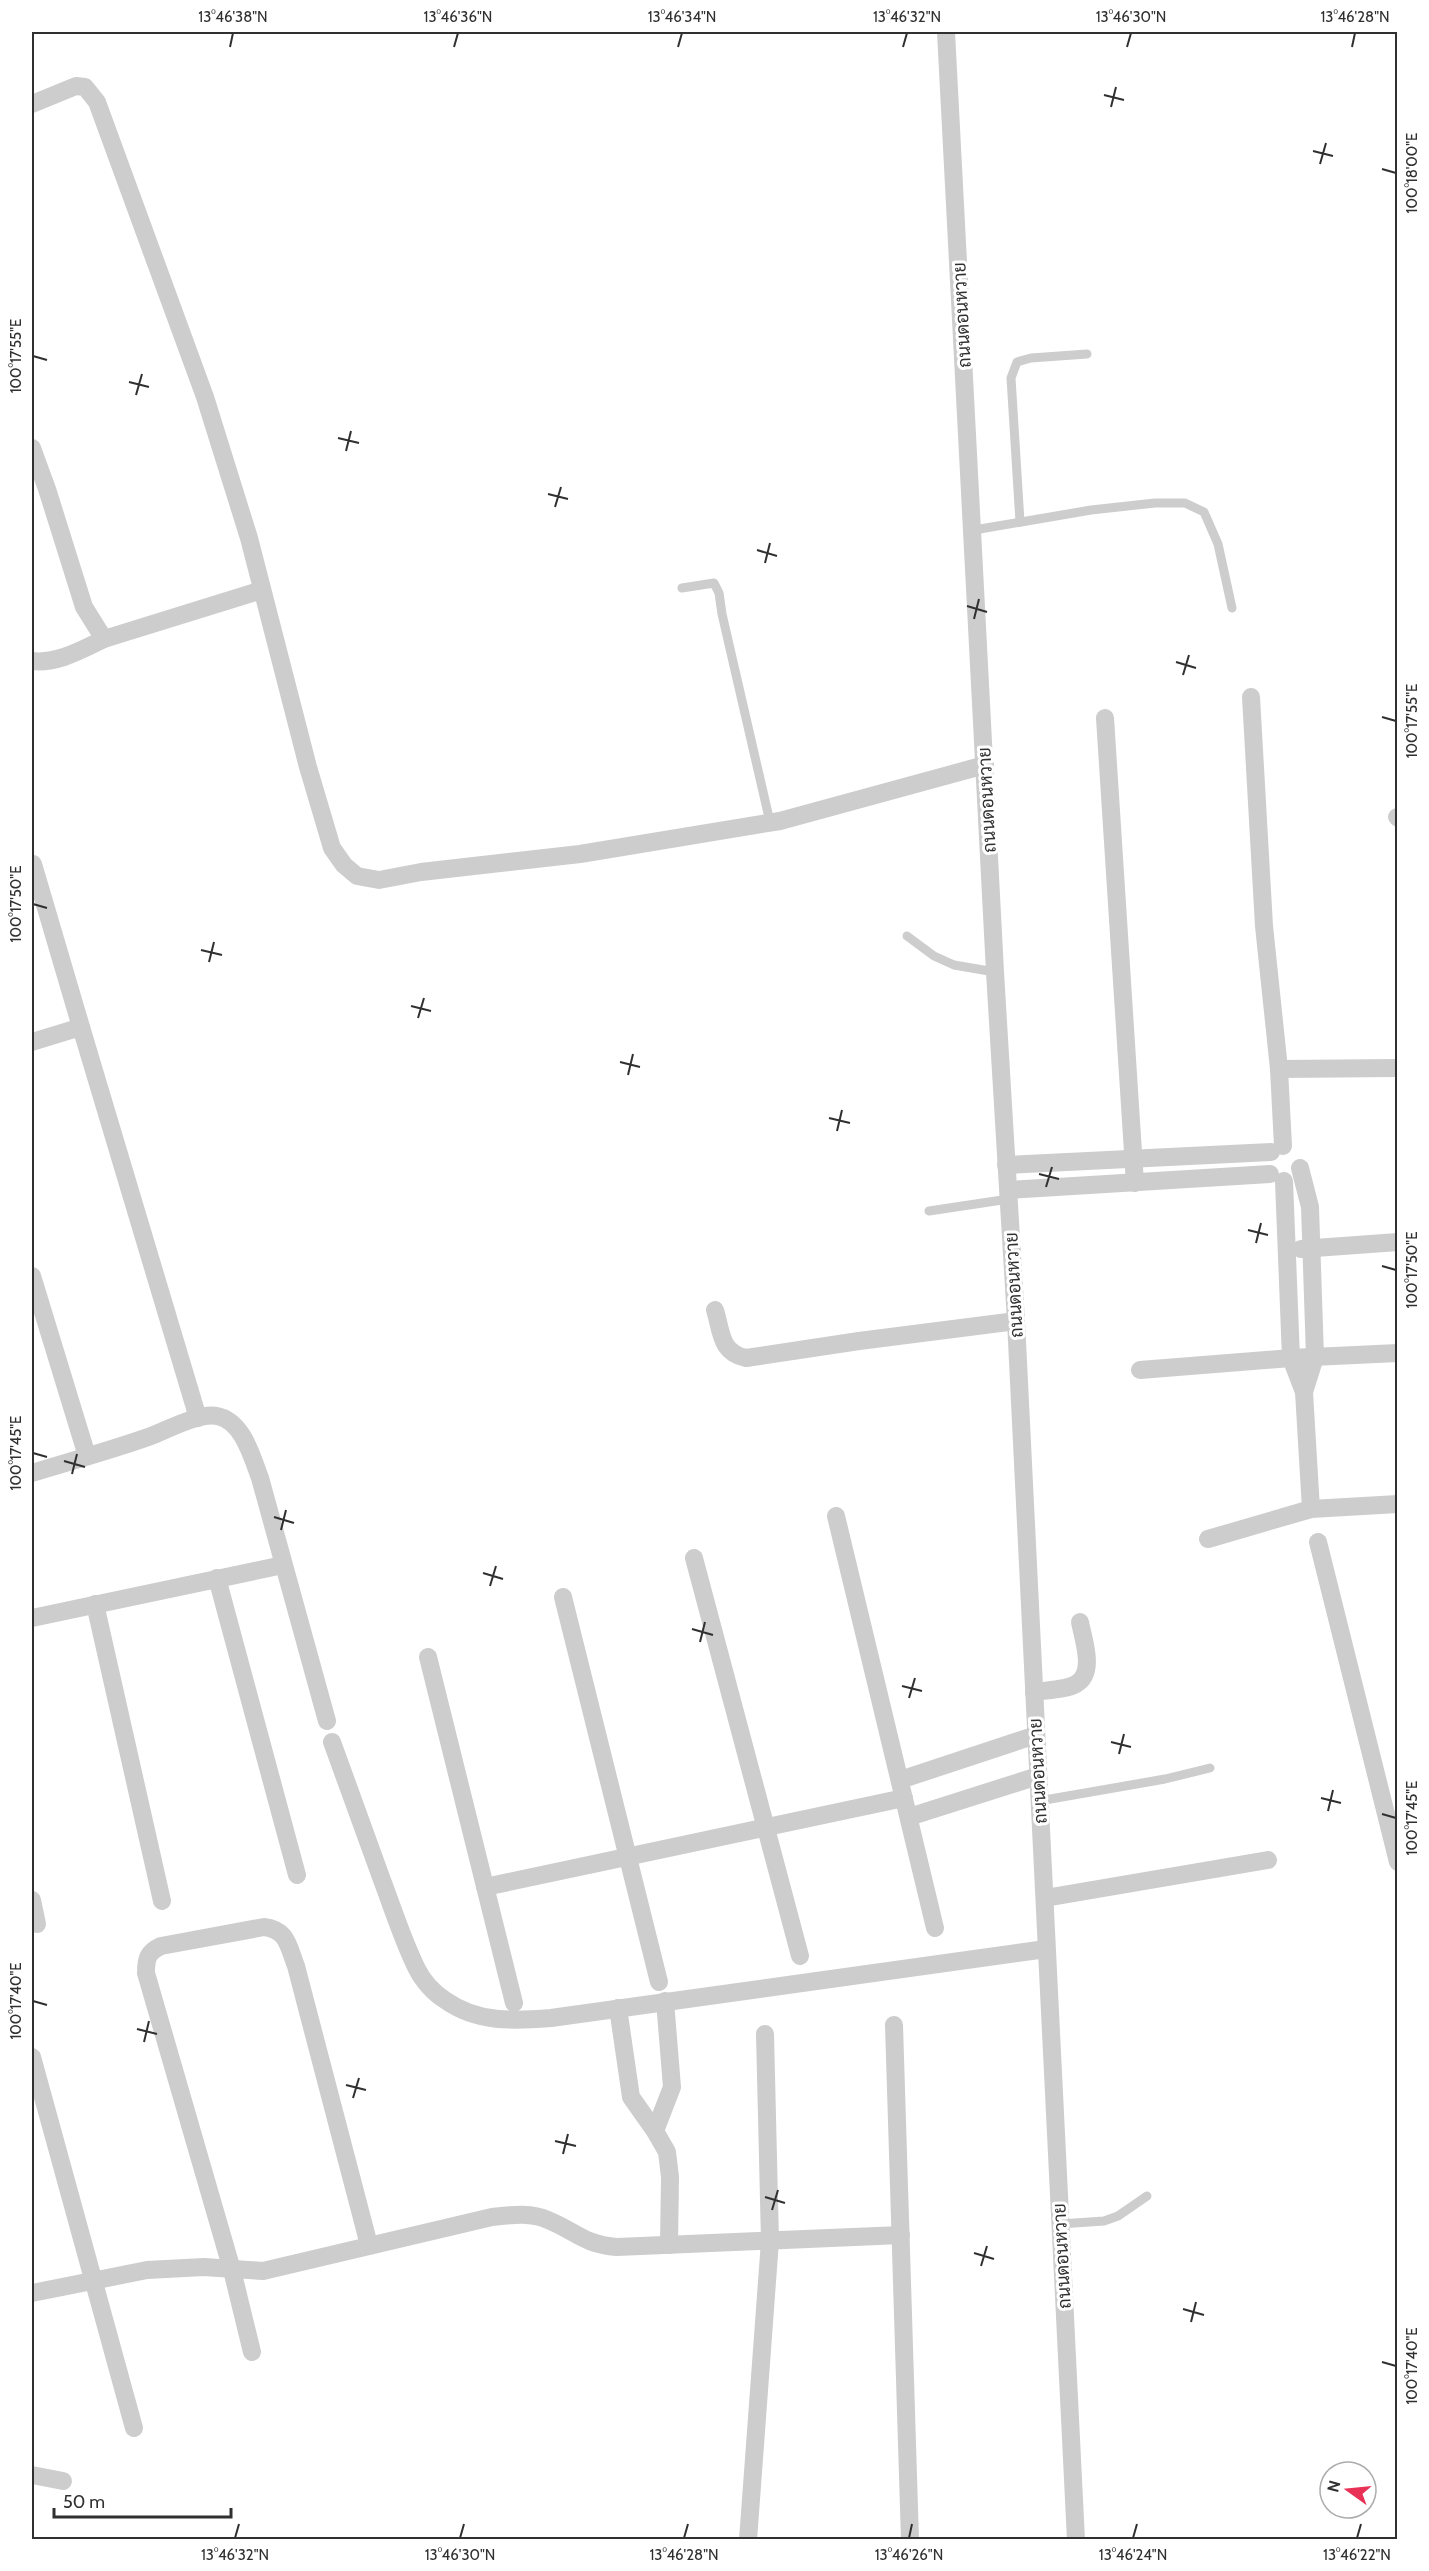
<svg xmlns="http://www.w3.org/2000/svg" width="1429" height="2571" font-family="Cabin,Sarabun,sans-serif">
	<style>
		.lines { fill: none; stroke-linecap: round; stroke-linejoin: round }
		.lane { stroke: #cdcdcd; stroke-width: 9 }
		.street { stroke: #cdcdcd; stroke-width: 18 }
		.ticks { fill: none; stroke: #303030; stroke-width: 2 }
		.labels { text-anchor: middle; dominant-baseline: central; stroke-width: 6; stroke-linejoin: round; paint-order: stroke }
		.street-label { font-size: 18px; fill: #303030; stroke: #fff }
		.neatline { fill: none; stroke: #303030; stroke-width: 2 }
		.ticks-label { font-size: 15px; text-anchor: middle; fill: #303030 }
	</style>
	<rect width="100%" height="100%" fill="#fff"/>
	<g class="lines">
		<!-- lane -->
		<g class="lane">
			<polyline points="1020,522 1011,378 1017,362 1031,358 1087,354"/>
			<polyline points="974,530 1091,510 1155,503 1185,503 1204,512 1218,544 1232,608"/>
			<polyline points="682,588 714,583 719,593 722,614 770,822"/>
			<polyline points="907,936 934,956 954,965 995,972"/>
			<polyline points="929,1211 1009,1199"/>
			<polyline points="1039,1801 1165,1779 1210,1768"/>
			<polyline points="1060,2224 1104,2221 1118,2216 1147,2196"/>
		</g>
		<!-- street -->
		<g class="street">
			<polyline points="946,32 995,972 1016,1321 1076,2540"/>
			<polyline points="32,104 76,86 85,87 97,102 205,397 249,538 308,767 332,848 344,865 357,876 379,880 421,872 580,854 780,821 985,765"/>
			<polyline points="32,448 47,489 84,607 104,639 262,590"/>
			<path d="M32 661C57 664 81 650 104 639"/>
			<polyline points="1251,697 1264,926 1279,1069 1283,1146"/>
			<polyline points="1105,718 1135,1183"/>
			<polyline points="1397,817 1398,818"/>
			<polyline points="81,1027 198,1418"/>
			<polyline points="32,1042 81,1027 33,864"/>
			<polyline points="1279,1069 1398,1068"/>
			<polyline points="1006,1165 1271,1152"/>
			<polyline points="1300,1168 1310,1207 1315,1357 1304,1392"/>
			<polyline points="1284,1181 1291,1358 1304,1392 1311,1509"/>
			<polyline points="1009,1190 1270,1174"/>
			<polyline points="1301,1249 1398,1242"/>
			<polyline points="32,1276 87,1456"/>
			<path d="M715 1310C722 1333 720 1352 746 1358L859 1341 1016 1321"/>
			<polyline points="1140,1370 1291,1358 1398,1353"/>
			<path d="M32 1473C71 1461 112 1450 151 1436 167 1430 200 1412 217 1416 243 1421 252 1457 260 1478L327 1721"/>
			<polyline points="836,1516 935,1928"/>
			<polyline points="1208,1539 1311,1509 1398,1504"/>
			<polyline points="1318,1542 1398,1862"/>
			<polyline points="694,1558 800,1956"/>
			<polyline points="217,1578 297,1875"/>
			<polyline points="563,1597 659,1982"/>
			<polyline points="95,1604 162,1901"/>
			<polyline points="32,1618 283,1565"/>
			<polyline points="428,1657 514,2003"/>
			<path d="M1034 1692C1046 1690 1066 1690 1076 1684 1096 1673 1083 1639 1080 1622"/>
			<path d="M332 1742C349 1788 365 1834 382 1880 393 1909 403 1941 417 1969 423 1981 434 1993 445 2000 477 2023 514 2021 551 2018L1046 1949"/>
			<polyline points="900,1780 1036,1735"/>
			<polyline points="909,1817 1038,1776"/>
			<polyline points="485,1887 904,1798"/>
			<polyline points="1045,1898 1268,1860"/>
			<polyline points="32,1900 37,1924"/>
			<polyline points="618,2008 631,2097 655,2131 672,2087 665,2001"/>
			<polyline points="894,2025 910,2540"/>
			<polyline points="32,2057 134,2428"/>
			<polyline points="655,2131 667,2152 670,2177 669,2245"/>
			<path d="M32 2293 147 2270 204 2267 263 2271 492 2217C511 2215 530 2212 548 2220 577 2232 583 2244 617 2247L901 2235"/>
			<path d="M252 2352 232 2270 146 1973C146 1958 148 1952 161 1946L264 1927C288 1930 288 1946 296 1966L369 2245"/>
			<polyline points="32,2475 63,2481"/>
			<polyline points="748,2540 770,2241 765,2034"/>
		</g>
	</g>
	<!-- ticks -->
	<path class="ticks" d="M230 47 233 33M454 47 458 33M678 47 682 33M903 47 907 33M1127 47 1131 33M1352 47 1355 33M1104 95 1124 100M1111 107 1116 87M1313 151 1333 156M1320 164 1326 143M1382 169 1396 173M33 356 47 360M129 382 149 387M136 395 142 374M338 438 359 443M346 451 351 431M548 494 568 499M555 507 561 487M757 550 777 556M765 563 770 543M967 606 987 612M974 619 979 599M1176 662 1196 668M1183 675 1189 655M1382 717 1396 721M33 904 47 908M201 950 222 955M209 962 214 942M411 1006 431 1011M418 1018 424 998M620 1062 640 1067M628 1075 633 1054M829 1118 850 1123M837 1131 842 1110M1039 1174 1059 1179M1046 1187 1052 1167M1248 1230 1268 1235M1256 1243 1261 1223M1382 1266 1396 1270M33 1453 47 1457M64 1461 85 1467M72 1474 77 1454M274 1517 294 1523M281 1530 286 1510M483 1573 503 1579M490 1586 496 1566M692 1629 713 1635M700 1642 705 1622M902 1686 922 1691M909 1698 915 1678M1111 1742 1131 1747M1119 1754 1124 1734M1321 1798 1341 1803M1328 1811 1333 1790M1382 1814 1396 1818M33 2001 47 2005M137 2029 157 2034M144 2042 149 2021M346 2085 366 2090M353 2098 359 2078M555 2141 576 2146M563 2154 568 2134M765 2197 785 2203M772 2210 778 2190M974 2253 994 2259M981 2266 987 2246M1183 2309 1204 2315M1191 2322 1196 2302M1382 2362 1396 2366M235 2538 239 2524M460 2538 464 2524M684 2538 688 2524M909 2538 912 2524M1133 2538 1137 2524M1357 2538 1361 2524"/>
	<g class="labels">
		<!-- street labels -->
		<g class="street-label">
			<text transform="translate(962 315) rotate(-93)">ถนนดอนหวาย</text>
			<text transform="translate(987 800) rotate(-93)">ถนนดอนหวาย</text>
			<text transform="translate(1014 1285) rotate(-93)">ถนนดอนหวาย</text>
			<text transform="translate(1038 1771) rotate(-93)">ถนนดอนหวาย</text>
			<text transform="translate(1062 2256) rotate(-93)">ถนนดอนหวาย</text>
		</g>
	</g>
	<!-- border -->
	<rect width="1429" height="2571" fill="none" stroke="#ffffff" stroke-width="66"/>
	<!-- north arrow -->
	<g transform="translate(1348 2490) rotate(285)"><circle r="28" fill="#ffffff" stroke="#acacac" stroke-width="1.5"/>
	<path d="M0-4.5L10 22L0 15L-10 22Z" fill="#e83155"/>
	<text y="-9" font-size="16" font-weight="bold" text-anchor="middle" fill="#303030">N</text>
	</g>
	<!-- scale -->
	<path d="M54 2508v9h177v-9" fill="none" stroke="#303030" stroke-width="3"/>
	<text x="63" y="2508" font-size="18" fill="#303030" stroke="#ffffff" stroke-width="4.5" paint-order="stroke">50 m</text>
	<rect x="33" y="33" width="1363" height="2505" class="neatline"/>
	<g class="ticks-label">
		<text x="233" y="22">13°46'38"N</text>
		<text x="458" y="22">13°46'36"N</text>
		<text x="682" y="22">13°46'34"N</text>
		<text x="907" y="22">13°46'32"N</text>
		<text x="1131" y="22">13°46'30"N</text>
		<text x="1355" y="22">13°46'28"N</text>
		<text transform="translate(1412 173) rotate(-90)" y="5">100°18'00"E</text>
		<text transform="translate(16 356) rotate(-90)" y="5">100°17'55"E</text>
		<text transform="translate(1412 721) rotate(-90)" y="5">100°17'55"E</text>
		<text transform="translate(16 904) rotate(-90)" y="5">100°17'50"E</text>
		<text transform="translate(1412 1270) rotate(-90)" y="5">100°17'50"E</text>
		<text transform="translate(16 1453) rotate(-90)" y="5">100°17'45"E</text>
		<text transform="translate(1412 1818) rotate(-90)" y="5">100°17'45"E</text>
		<text transform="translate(16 2001) rotate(-90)" y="5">100°17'40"E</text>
		<text transform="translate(1412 2366) rotate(-90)" y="5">100°17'40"E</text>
		<text x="235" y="2560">13°46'32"N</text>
		<text x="460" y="2560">13°46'30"N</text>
		<text x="684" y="2560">13°46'28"N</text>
		<text x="909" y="2560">13°46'26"N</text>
		<text x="1133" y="2560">13°46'24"N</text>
		<text x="1357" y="2560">13°46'22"N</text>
	</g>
</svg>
